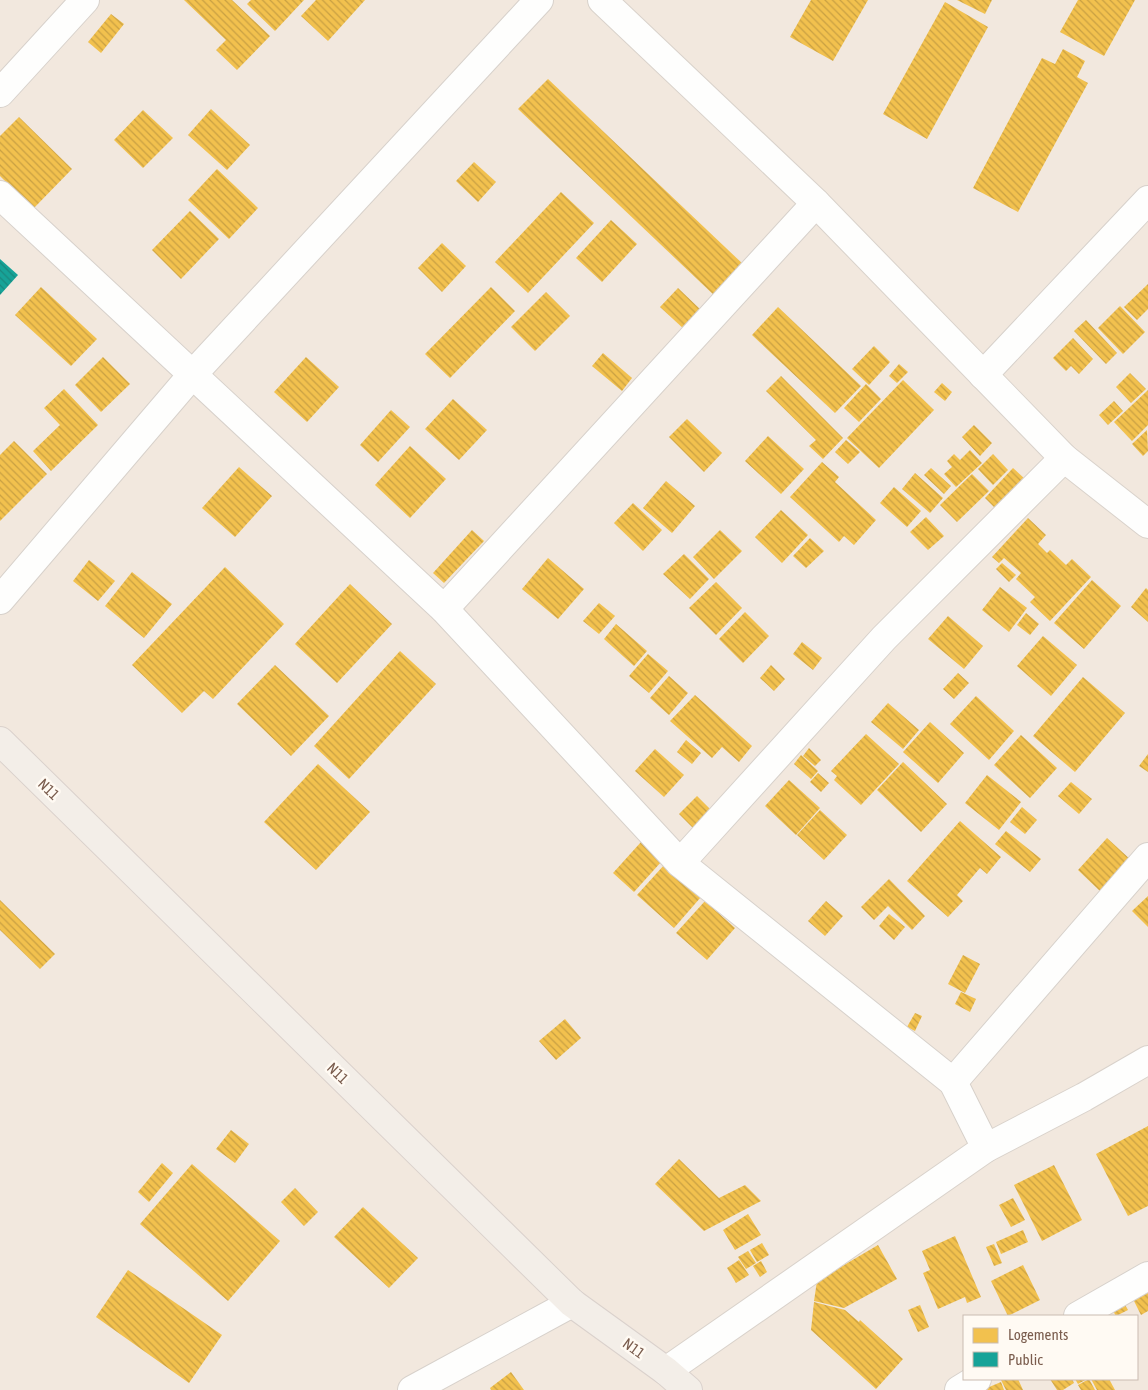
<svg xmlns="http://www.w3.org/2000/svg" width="1148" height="1390" font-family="'Asap Condensed',sans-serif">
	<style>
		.residential { fill: #f2e8de; fill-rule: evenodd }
		.homes { fill: url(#homes-back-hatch) }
		.public { fill: url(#public-back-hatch) }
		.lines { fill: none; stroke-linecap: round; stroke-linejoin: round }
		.street-casing { stroke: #d7d1cb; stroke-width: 30 }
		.secondary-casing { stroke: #d9d2cb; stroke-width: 30 }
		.primary-casing { stroke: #dad1cc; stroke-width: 30 }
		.street { stroke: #fefefd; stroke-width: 28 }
		.secondary { stroke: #fefefd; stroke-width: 28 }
		.primary { stroke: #f3eee8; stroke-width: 28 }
		.labels { text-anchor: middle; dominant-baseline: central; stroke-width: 5; stroke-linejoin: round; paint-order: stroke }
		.street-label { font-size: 15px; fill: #7a5c4d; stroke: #fffaf3 }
	</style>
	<defs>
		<pattern id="homes-back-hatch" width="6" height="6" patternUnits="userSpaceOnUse" patternTransform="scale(1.25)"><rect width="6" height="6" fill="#f2c14e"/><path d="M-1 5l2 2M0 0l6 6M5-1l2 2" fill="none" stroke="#c9a043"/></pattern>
		<pattern id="public-back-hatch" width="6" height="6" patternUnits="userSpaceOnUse" patternTransform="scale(1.25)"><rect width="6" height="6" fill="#17a398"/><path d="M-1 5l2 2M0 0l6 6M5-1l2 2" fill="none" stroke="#1a887e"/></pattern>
	</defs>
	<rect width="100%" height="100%" fill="#f9f5f0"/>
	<!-- residential -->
	<path class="residential" d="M0 0H1148V1390H0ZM964 1316H1137V1379H964Z"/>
	<!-- homes -->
	<g class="homes">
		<polygon points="184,0 232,0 270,36 237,70 216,50 226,40"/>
		<polygon points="251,0 304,0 275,31 247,4"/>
		<polygon points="316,0 365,0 328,41 301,16"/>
		<polygon points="811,0 868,0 833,61 790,37"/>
		<polygon points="957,0 992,0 985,14"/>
		<polygon points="1078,0 1135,0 1104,56 1060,32"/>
		<polygon points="945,2 988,27 927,139 883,114"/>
		<polygon points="111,14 124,24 101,53 88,42"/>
		<polygon points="1063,49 1085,61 1077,77 1088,83 1018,212 973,188 1042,58 1055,64"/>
		<polygon points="548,79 746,267 717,298 518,109"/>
		<polygon points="211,109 250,145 227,170 188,135"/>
		<polygon points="143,110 173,138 143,168 114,140"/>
		<polygon points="19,117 72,169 33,209 0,176 0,136"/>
		<polygon points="474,162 496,182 478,202 456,181"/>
		<polygon points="217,169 258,208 229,239 188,200"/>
		<polygon points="561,192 594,223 528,293 495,262"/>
		<polygon points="190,211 219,239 181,279 152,250"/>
		<polygon points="611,220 637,244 602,282 576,258"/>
		<polygon points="442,243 466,266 442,292 418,268"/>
		<polygon points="1148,284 1148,309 1137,320 1124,307"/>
		<polygon points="41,287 97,339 71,366 15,315"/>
		<polygon points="491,287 515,311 450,378 425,354"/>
		<polygon points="678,288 703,312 685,330 660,307"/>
		<polygon points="546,292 570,316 535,351 511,327"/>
		<polygon points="1120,306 1145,332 1123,354 1098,328"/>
		<polygon points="778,307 861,386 835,413 752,335"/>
		<polygon points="1086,320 1117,353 1106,364 1074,331"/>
		<polygon points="1073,338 1093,359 1079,374 1071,366 1066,371 1053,358"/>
		<polygon points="874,346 890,362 869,385 852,369"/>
		<polygon points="603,353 632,378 622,391 592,366"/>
		<polygon points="103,357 130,384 101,412 75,385"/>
		<polygon points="306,357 339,387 307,422 274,392"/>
		<polygon points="899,364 908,372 897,383 889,376"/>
		<polygon points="1130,373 1146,389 1131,403 1116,387"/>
		<polygon points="781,376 843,438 823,459 809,446 816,440 766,391"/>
		<polygon points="903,380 934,410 879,468 847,438"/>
		<polygon points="942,383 952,392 945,401 934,392"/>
		<polygon points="866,384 881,399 859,422 844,408"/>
		<polygon points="64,389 98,425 51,471 33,451 60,425 44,408"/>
		<polygon points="1148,390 1148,425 1132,441 1114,422"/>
		<polygon points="453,399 487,430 459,460 425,429"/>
		<polygon points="1114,401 1123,411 1108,425 1099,415"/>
		<polygon points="391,410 410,427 378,462 360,445"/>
		<polygon points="687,419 722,453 704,472 669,437"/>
		<polygon points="974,425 992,443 980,456 962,437"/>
		<polygon points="1147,430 1148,451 1143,456 1132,444"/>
		<polygon points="768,436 804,469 781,494 745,461"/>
		<polygon points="846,440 860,452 848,464 835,452"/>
		<polygon points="14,441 47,474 0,521 0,455"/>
		<polygon points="410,446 446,479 410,518 375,485"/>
		<polygon points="970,450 982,463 956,487 944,474 952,467 947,461 954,454 960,460"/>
		<polygon points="993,454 1008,470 993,485 978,469"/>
		<polygon points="822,462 839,477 835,482 876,520 854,545 844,536 839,542 790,497"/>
		<polygon points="239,467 272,496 235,537 202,508"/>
		<polygon points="931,468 951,486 944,494 924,475"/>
		<polygon points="1013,468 1026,480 997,510 985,498"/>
		<polygon points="915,473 943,498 930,513 902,489"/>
		<polygon points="972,474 989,491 957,522 940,505"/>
		<polygon points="666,481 695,506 672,533 643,508"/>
		<polygon points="894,487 921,511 907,527 880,503"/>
		<polygon points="633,503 662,530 643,551 614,523"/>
		<polygon points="781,510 808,535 782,563 755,537"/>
		<polygon points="926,517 944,536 928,550 910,532"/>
		<polygon points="1028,518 1046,535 1038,544 1047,553 1050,550 1066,565 1072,559 1091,577 1050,621 1030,602 1035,597 1016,579 1021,573 1004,558 999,563 992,557"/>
		<polygon points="472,530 484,541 444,583 433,573"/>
		<polygon points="720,530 742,551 714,579 693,557"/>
		<polygon points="810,538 824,551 806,568 793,556"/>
		<polygon points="684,554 709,579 690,599 663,574"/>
		<polygon points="548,558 584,589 558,619 522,589"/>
		<polygon points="89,560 115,581 98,601 73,581"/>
		<polygon points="1002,563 1016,575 1009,582 996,569"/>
		<polygon points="225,567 284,624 213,699 204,691 182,713 132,665"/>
		<polygon points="132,572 172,604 144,638 105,606"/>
		<polygon points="1092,580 1121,606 1084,649 1054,623"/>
		<polygon points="716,582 742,608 716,635 689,608"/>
		<polygon points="350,584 392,624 337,683 295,644"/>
		<polygon points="1000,587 1027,608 1009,632 982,610"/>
		<polygon points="1146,588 1148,590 1148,622 1131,607"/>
		<polygon points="599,603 615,616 599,634 583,621"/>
		<polygon points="745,612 769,636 743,663 719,639"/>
		<polygon points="1026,613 1039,624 1030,635 1017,625"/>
		<polygon points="948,616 983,646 964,669 928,639"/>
		<polygon points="616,624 647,651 634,666 604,639"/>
		<polygon points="1043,636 1077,665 1051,696 1017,666"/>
		<polygon points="802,642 822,658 813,670 793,654"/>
		<polygon points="400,651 436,684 349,779 314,746"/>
		<polygon points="648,654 668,671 649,693 629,676"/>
		<polygon points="275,665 329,716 291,756 237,704"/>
		<polygon points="771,665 785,679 774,691 760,678"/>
		<polygon points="958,673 969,683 954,699 943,689"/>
		<polygon points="669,676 688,693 669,715 650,698"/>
		<polygon points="1083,677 1125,713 1075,772 1033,736"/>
		<polygon points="695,695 752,746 739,762 722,747 712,758 670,721"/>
		<polygon points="976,696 1014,731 989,760 950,724"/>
		<polygon points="888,703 919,730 903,749 871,722"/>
		<polygon points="930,722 964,753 938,783 903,752"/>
		<polygon points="866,734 899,764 861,805 834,780 837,776 831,771"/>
		<polygon points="1021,735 1057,768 1030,798 994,765"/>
		<polygon points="686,740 701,753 692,764 677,752"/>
		<polygon points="809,748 821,760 815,766 803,756"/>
		<polygon points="655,749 684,775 664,797 635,771"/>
		<polygon points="1148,754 1148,772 1139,766"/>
		<polygon points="801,755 818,771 811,779 794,764"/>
		<polygon points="903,762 947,804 921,832 877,790"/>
		<polygon points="318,764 370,812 316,870 264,822"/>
		<polygon points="818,773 829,783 821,792 810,782"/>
		<polygon points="987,775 1021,802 999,830 965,803"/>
		<polygon points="789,780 820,808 796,835 765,806"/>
		<polygon points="1071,782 1092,799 1079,814 1058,796"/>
		<polygon points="697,796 714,813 696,831 679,814"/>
		<polygon points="1022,807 1037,820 1025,834 1010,822"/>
		<polygon points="820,810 847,835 824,860 797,835"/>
		<polygon points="960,821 1001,857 987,874 980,868 957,895 963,901 948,917 907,881"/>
		<polygon points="1006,831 1041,859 1030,872 995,844"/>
		<polygon points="1107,838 1132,861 1102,893 1078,870"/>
		<polygon points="641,842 662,861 634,892 613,873"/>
		<polygon points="665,864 701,897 674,928 637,895"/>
		<polygon points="889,879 925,916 912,930 888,906 874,920 861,907"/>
		<polygon points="1148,896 1148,927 1132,911"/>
		<polygon points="0,900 55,954 40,969 0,930"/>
		<polygon points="705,901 735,928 707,960 676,933"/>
		<polygon points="826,901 843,916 825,936 808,921"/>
		<polygon points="889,914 905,927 894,940 879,926"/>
		<polygon points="963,955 980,964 965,993 948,984"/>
		<polygon points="961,992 976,999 970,1012 955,1004"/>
		<polygon points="915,1013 922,1016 915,1031 907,1027"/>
		<polygon points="565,1019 581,1038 556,1060 539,1041"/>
		<polygon points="1148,1126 1148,1206 1128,1216 1096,1154"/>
		<polygon points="231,1130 249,1144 235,1163 216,1149"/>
		<polygon points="679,1159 719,1198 745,1185 761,1201 704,1231 655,1184"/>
		<polygon points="162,1163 173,1173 149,1202 138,1192"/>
		<polygon points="192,1164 280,1241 228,1301 140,1224"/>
		<polygon points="1054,1165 1082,1220 1042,1241 1014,1185"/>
		<polygon points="295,1188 318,1212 304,1226 281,1202"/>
		<polygon points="1013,1198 1025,1220 1011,1227 999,1205"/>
		<polygon points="363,1207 418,1258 389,1288 334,1237"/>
		<polygon points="748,1214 761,1235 735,1250 723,1230"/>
		<polygon points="1023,1230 1028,1242 1001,1254 996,1242"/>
		<polygon points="955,1236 981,1297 967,1303 965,1297 938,1309 923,1273 930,1270 922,1251"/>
		<polygon points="762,1243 769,1255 757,1262 750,1250"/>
		<polygon points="994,1244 1002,1263 994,1266 986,1247"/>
		<polygon points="878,1245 897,1279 844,1308 814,1301 817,1281"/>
		<polygon points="748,1251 756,1263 746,1269 738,1257"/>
		<polygon points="739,1260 749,1275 736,1283 727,1268"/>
		<polygon points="761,1261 767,1272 760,1277 753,1266"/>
		<polygon points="1023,1265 1040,1300 1008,1316 991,1281"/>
		<polygon points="128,1270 222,1335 189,1383 96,1317"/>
		<polygon points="1144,1285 1148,1293 1148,1311 1141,1315 1130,1293"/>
		<polygon points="1121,1298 1128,1310 1116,1316 1109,1304"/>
		<polygon points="814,1302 845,1310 859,1322 860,1320 903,1359 876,1389 811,1330"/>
		<polygon points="920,1305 929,1327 918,1332 908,1310"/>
		<polygon points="511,1372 524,1390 491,1390 490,1388"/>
		<polygon points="1004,1379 1018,1379 1023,1390 1006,1390 1001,1380"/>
		<polygon points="1050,1379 1072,1379 1074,1383 1063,1390 1057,1390"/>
		<polygon points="1075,1379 1087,1379 1078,1384"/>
		<polygon points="1089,1379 1095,1390 1081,1390 1078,1385"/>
		<polygon points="1091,1379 1109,1379 1115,1390 1097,1390"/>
		<polygon points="1001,1382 1004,1390 982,1390"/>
	</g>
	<!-- public -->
	<polygon class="public" points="0,259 18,275 0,295"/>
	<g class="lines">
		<!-- street casing -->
		<g class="street-casing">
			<g id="street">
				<polyline points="0,93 85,0"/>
				<polyline points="0,195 444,609 680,863 953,1082 986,1148"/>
				<polyline points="983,375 1148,200"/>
				<polyline points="0,600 192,375 539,0"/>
				<polyline points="444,609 816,203"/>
				<polyline points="680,863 884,638 1064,458"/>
				<polyline points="953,1082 1148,857"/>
				<polyline points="1078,1316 1148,1276"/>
				<polyline points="412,1390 572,1303"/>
				<polyline points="959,1390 977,1379"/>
			</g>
		</g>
		<!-- secondary casing -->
		<g class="secondary-casing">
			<g id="secondary">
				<polyline points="602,0 816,203 1064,458 1148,524"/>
				<polyline points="666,1371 986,1148 1084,1097 1148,1060"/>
			</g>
		</g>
		<!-- primary casing -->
		<g class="primary-casing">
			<polyline id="primary" points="0,741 572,1303 666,1371 688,1390"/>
		</g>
		<!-- street -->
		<use href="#street" class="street"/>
		<!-- secondary -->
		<use href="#secondary" class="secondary"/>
		<!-- primary -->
		<use href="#primary" class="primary"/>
	</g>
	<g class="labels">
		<!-- street labels -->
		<g class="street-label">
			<text transform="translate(49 789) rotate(44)">N11</text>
			<text transform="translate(338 1073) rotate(44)">N11</text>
			<text transform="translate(634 1348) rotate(36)">N11</text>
		</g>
	</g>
	<!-- legend -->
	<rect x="963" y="1315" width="175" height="65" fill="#fffaf3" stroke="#cabbb1"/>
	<rect x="973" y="1328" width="25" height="15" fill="#f2c14e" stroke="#cabbb1"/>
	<text x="1008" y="1340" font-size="15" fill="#7a5c4d">Logements</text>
	<rect x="973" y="1352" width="25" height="15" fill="#17a398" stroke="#cabbb1"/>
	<text x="1008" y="1365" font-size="15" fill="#7a5c4d">Public</text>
</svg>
